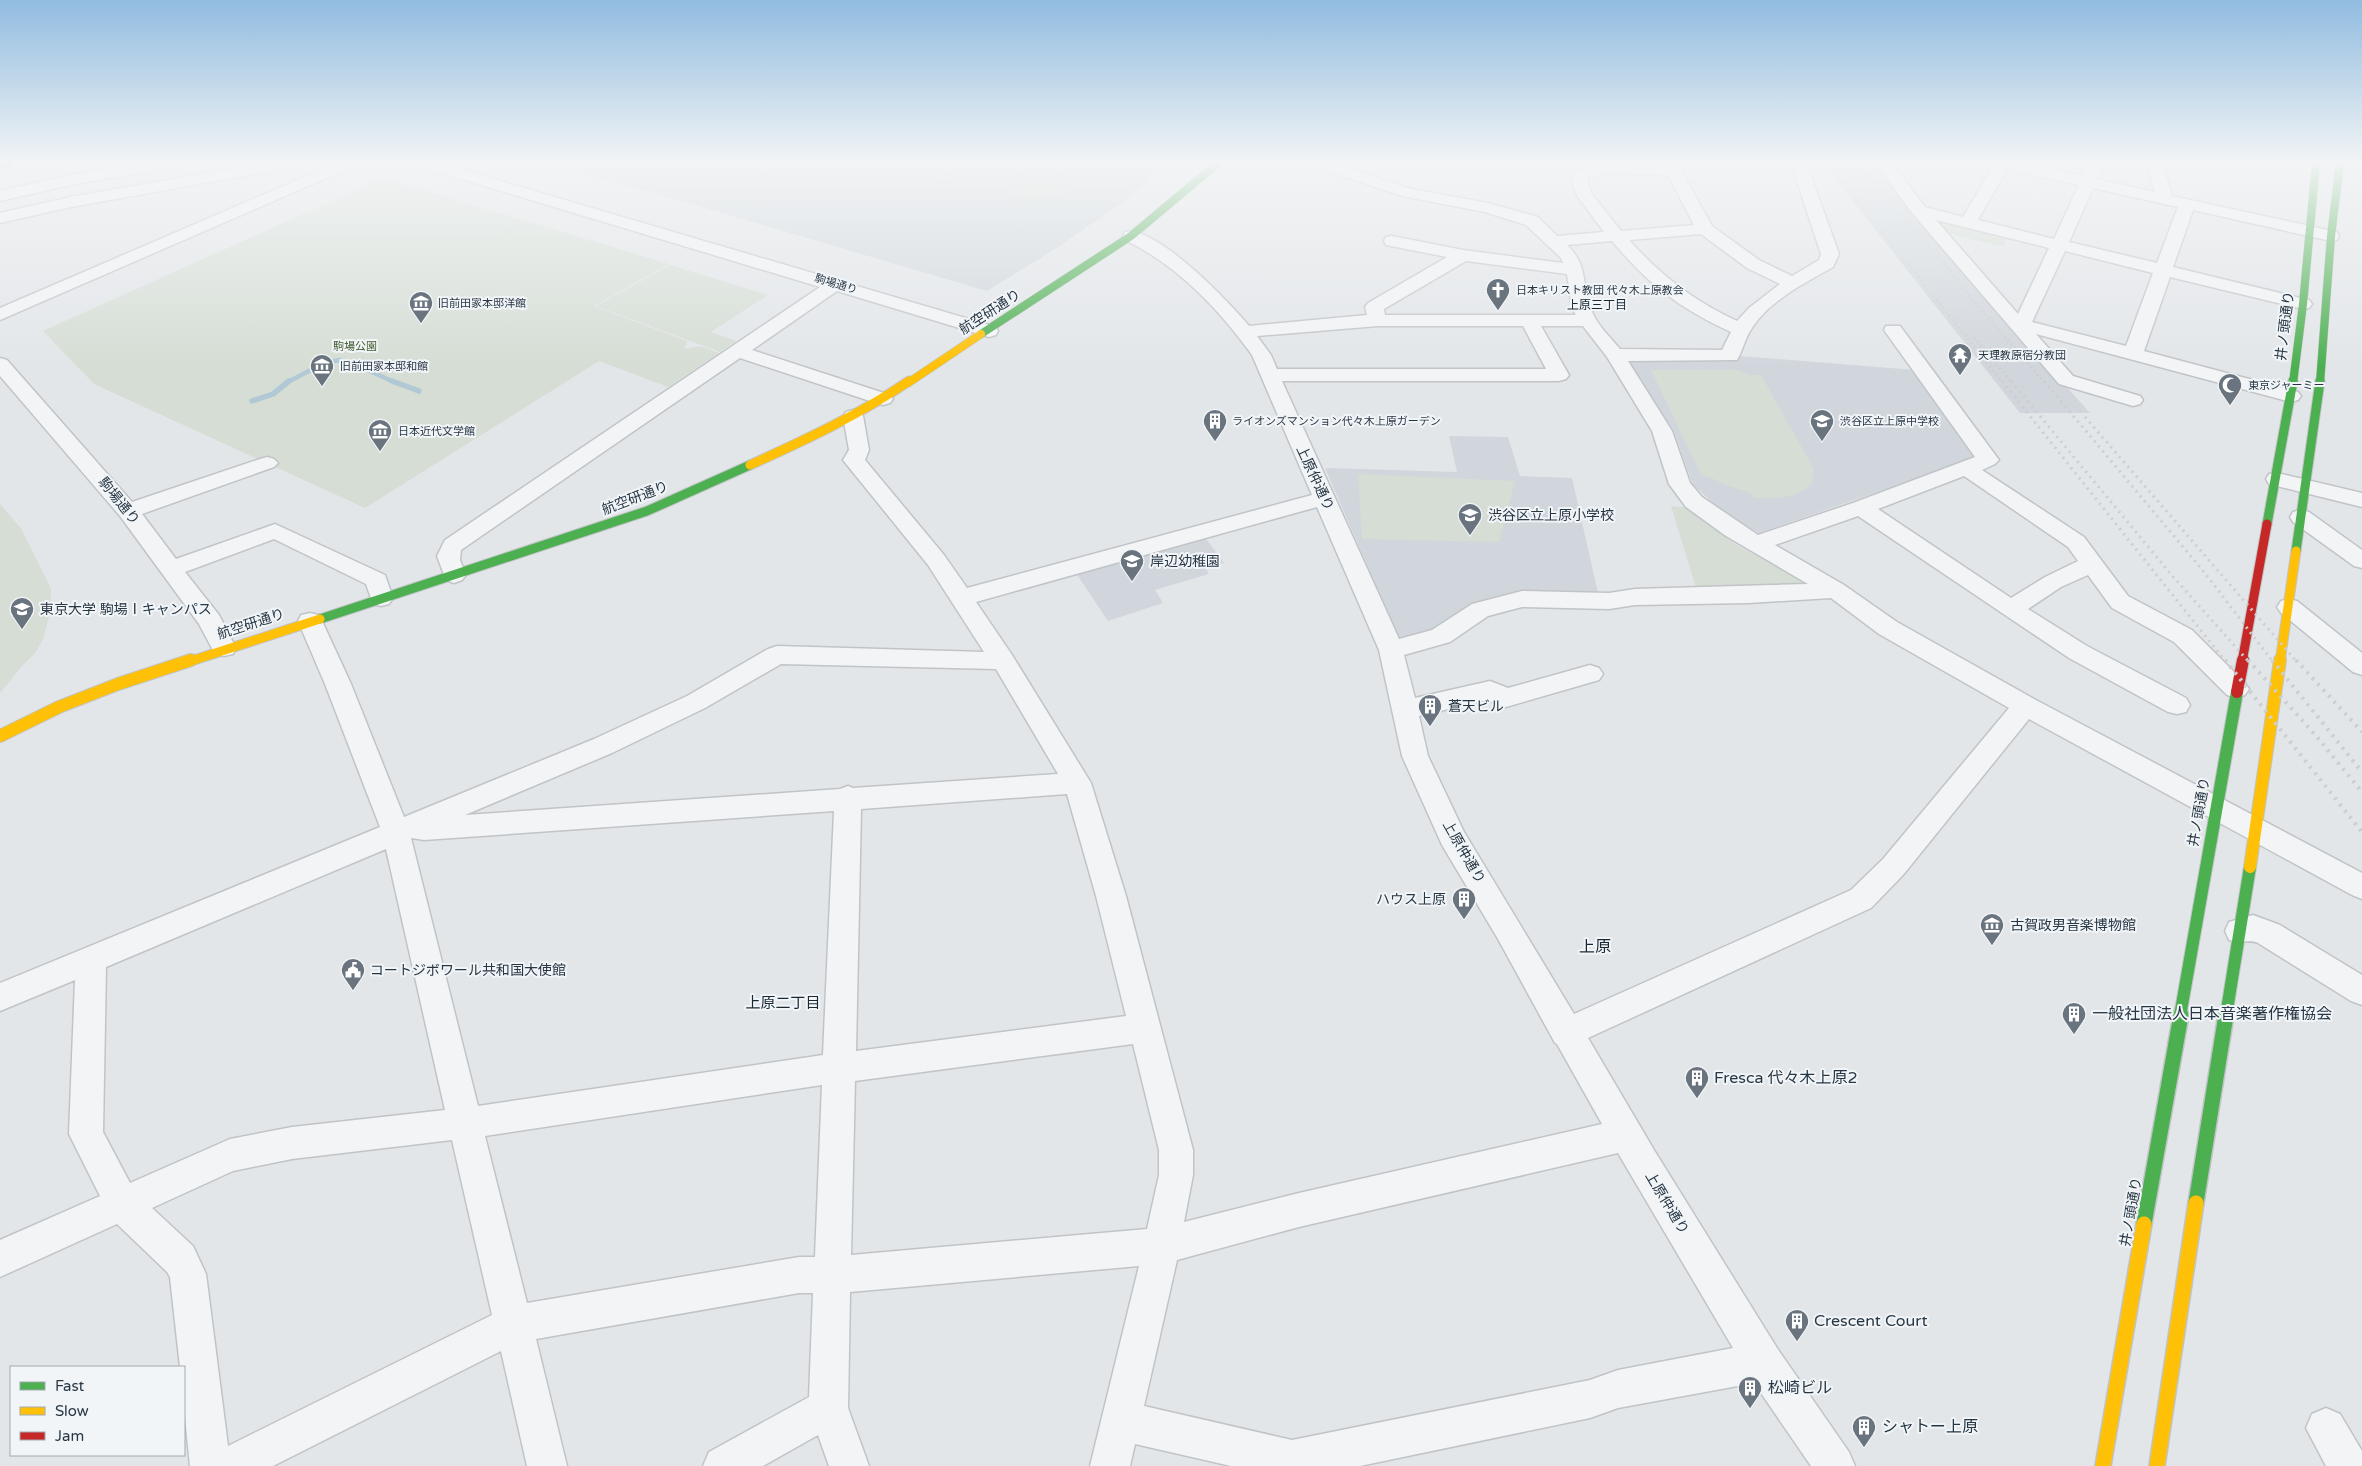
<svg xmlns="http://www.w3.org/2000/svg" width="2362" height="1466" font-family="'Varela Round','Noto Sans JP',sans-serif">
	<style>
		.built { fill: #d1d6dc }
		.green { fill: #d5ddd4 }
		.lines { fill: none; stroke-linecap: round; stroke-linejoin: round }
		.stream-far1 { stroke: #b0c9d5; stroke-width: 4.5 }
		.stream { stroke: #b0c9d5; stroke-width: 5.5 }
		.street-casing { stroke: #c1c4c7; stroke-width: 3 }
		.fast-far3-casing { stroke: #c1c4c7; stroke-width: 9 }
		.fast-far2-casing { stroke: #c1c4c7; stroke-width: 11 }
		.fast-far1-casing { stroke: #c1c4c7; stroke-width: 14 }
		.fast-casing { stroke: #c1c4c7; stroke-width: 18 }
		.slow-far3-casing { stroke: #c1c4c7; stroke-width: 9 }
		.slow-far2-casing { stroke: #c1c4c7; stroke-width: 11 }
		.slow-far1-casing { stroke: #c1c4c7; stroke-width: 14 }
		.slow-casing { stroke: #c1c4c7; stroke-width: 18 }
		.jam-far1-casing { stroke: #c1c4c7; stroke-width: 11 }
		.jam-casing { stroke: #c1c4c7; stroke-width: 14 }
		.street { fill: #f3f4f5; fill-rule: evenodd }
		.fast-far3 { stroke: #4caf50; stroke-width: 8 }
		.fast-far2 { stroke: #4caf50; stroke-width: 9 }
		.fast-far1 { stroke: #4caf50; stroke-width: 12 }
		.fast { stroke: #4caf50; stroke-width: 15 }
		.slow-far3 { stroke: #ffc107; stroke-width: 8 }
		.slow-far2 { stroke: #ffc107; stroke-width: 9 }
		.slow-far1 { stroke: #ffc107; stroke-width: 12 }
		.slow { stroke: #ffc107; stroke-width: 15 }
		.jam-far1 { stroke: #c62828; stroke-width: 9 }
		.jam { stroke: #c62828; stroke-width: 12 }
		.rail-far2 { stroke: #ccced0; stroke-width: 2.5; stroke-dasharray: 2 3; stroke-linecap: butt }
		.rail-far1 { stroke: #ccced0; stroke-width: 3; stroke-dasharray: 2 4.5; stroke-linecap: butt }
		.rail { stroke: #ccced0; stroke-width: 4; stroke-dasharray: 2.5 5.5; stroke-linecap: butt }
		.labels { text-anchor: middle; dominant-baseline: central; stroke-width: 4; stroke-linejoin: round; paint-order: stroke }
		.far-street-label { font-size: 11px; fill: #283744; stroke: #f1f5f8 }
		.far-poi-label { font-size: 11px; fill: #283744; stroke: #f1f5f8; text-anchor: start }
		.far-park-label { font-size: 11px; fill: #456034; stroke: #f1f5f8 }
		.far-neighbourhood-label { font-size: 12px; fill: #1a2834; stroke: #f1f5f8 }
		.street-label { font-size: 14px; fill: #283744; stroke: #f1f5f8 }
		.poi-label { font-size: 14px; fill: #283744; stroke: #f1f5f8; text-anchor: start }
		.neighbourhood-label { font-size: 15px; fill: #1a2834; stroke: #f1f5f8 }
		.quarter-label { font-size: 16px; fill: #1a2834; stroke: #f1f5f8 }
		.near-poi-label { font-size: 16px; fill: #283744; stroke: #f1f5f8; text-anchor: start }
	</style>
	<rect width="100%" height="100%" fill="#e3e6e9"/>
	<!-- built -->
	<g class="built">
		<polygon points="541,163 1170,163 1122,203 1055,249 987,291 661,195"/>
		<polygon points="1825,166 1859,168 1858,166 1877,166 1990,301 2090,413 2020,413"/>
		<polygon points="1739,356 1915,370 1975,454 1973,459 1759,533 1727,515 1693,485 1673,429 1651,400 1628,359 1739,360"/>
		<polygon points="1449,436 1508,437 1520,476 1572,478 1598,593 1512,595 1444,627 1400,641 1325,468 1457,472"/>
		<polygon points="1204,536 1224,563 1206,569 1209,574 1155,590 1163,603 1108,621 1074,570"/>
	</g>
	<!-- green -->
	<g class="green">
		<polygon points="1047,163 1098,163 1087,172 1082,172 1049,166"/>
		<polygon points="949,166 1011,175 1013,180 1001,188 995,189 938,176"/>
		<polygon points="383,178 669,264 594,306 687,341 684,349 700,346 719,353 668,387 599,361 365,508 94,384 43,331"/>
		<path d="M1031 180 1064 186 1065 191C1051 202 1029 202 1013 192L1025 181Z"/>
		<polygon points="1938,221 2007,237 2003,247 1950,234"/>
		<polygon points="670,265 768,295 711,332 736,341 720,352 596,306"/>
		<path d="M1651 370H1737L1750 375H1761L1814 469 1812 483C1797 500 1775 498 1754 498L1751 493 1728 486 1709 477 1701 475Z"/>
		<polygon points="1358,474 1515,481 1499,542 1362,539"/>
		<polygon points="0,504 22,530 51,589 50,614 43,639 35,653 22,666 0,693"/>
		<polygon points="1671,506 1690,508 1735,544 1814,587 1697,591"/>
	</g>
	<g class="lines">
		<!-- stream-far1 -->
		<g class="stream-far1">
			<polyline points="370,371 396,383"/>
			<polyline points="286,383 324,363 340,360 365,369"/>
		</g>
		<!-- stream -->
		<g class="stream">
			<polyline points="392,381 419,391"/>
			<polyline points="252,401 273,394 289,381"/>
		</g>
		<!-- street casing -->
		<g class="street-casing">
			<g id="street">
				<polygon points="144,163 178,163 170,168 75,184 0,201 0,191 75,174"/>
				<polygon points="264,163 296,163 288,168 71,207 0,223 0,213 71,197"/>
				<polygon points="337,163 357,163 354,166 0,320 0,308"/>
				<polygon points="415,163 439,163 996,327 998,331 996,335 989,337 837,291 752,350 890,395 893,399 890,403 883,405 876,403 740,358 461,550 460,560 466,575 462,580 454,583 446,580 437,556 445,540 820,287 418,166"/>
				<path d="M1310 163H1332L1411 189 1488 203 1538 217 1557 236 1604 232 1578 197 1572 184 1576 172 1604 163 1669 165 1670 163H1686L1681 170 1712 226 1759 260 1792 276 1819 260 1821 254 1791 163H1842L1839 166 1808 168 1839 254 1833 267C1805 283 1770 300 1752 328 1745 338 1743 350 1737 360L1628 361 1672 431 1690 483 1702 497 1758 535 1853 503 1975 457 1884 330 1886 326H1900L1999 460 1995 464 1982 470 2084 537 2128 596 2192 630 2245 683 2249 689 2245 695 2236 698 2227 695 2174 642 2112 608 2088 575 2061 587 2028 609 2087 646 2186 698 2190 705 2186 712 2177 714 2168 712 2069 658 1858 516 1775 545 1844 585 1897 622 2034 699 2362 873V899L2352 895 2029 719 1903 875 1871 908 1588 1038 1654 1150 1777 1348 1849 1452 1855 1466H1811L1754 1383 1618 1408 1590 1418 1360 1466H1231L1135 1444 1130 1466H1090L1139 1266 850 1292 848 1408 869 1466H829L818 1435 763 1466H703L709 1452 809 1397 813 1293H799L536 1339 567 1466H527L501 1351 273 1466H190L184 1407V1367H180L170 1277 167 1272 117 1224 0 1277V1240L100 1196 69 1134 75 980 0 1011V983L380 827 325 684 298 621 301 615 310 613 319 615 322 621 351 684 404 817 594 739 687 696 768 649 777 646 984 652 928 565 843 460 849 450 843 416 846 412 853 410 860 412 863 416 869 450 865 460 944 555 967 588 1312 495 1252 355C1219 309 1177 265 1125 240L1123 236 1125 232C1156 225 1230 303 1249 326L1367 315 1365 307 1368 303 1447 257 1386 245 1384 241 1386 237 1392 236 1463 250 1563 263 1561 258 1526 225 1485 212 1402 196 1313 166ZM1605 173 1668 175 1694 225 1621 231 1591 193 1588 184V178ZM1701 234 1747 268 1780 284 1749 308 1737 321C1695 302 1660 275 1629 240ZM1612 241C1649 285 1679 308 1731 332L1722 350 1620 349C1610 337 1596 324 1591 309 1581 284 1589 266 1567 245ZM1466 261 1567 274 1572 308 1576 315H1385L1384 309ZM1378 326H1523L1546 369H1277L1271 355 1257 336ZM1541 326H1583L1607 357 1652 431 1669 484 1686 507 1726 536 1808 584 1635 589 1609 593 1522 591 1472 604 1432 630 1399 639 1282 381H1559L1566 379 1569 375ZM1964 476 2068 547 2078 561 2045 577 2011 598 1878 509ZM1317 507 1379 650 1402 756 1442 845 1498 939 1555 1043 1557 1044 1602 1124 1299 1193 1184 1222 1193 1175V1150L1126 896 1091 783 1012 655 976 602ZM1831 598 1879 634 2009 708 1883 859 1851 890 1574 1014 1464 832 1428 756 1419 716 1487 700 1506 707 1599 680 1603 674 1599 668 1590 665 1508 688 1490 681 1415 698 1404 655 1450 642 1488 616 1522 607 1609 609 1635 605 1749 603ZM781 664 996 669 1058 774 853 788 848 786 840 789 465 815 612 753 705 708ZM1067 794 1096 896 1126 1016 856 1051 861 809ZM834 811 823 1055 478 1106 411 838 424 840ZM386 849 445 1110 292 1127 230 1139 130 1183 103 1132 106 967ZM1133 1044 1159 1150V1175L1147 1229 851 1255 855 1081ZM822 1085 815 1257H799L527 1303 485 1136ZM452 1140 492 1315 228 1446 206 1274 193 1246 152 1208 233 1171 292 1159ZM1618 1153 1733 1348 1618 1370 1590 1380 1292 1440 1144 1406 1177 1260 1299 1227Z"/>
				<path d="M1876 163H1892L1925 207 1963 217 1995 163H2023L2083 176 2089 163H2105L2097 179 2155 192 2146 163H2162L2172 196 2337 232 2339 236 2337 240 2331 241 2193 210 2173 267 2309 300 2312 304 2309 308 2303 309 2170 277 2144 351 2298 392 2301 396 2298 400 2291 402 2036 334 2073 376 2140 396 2143 400 2140 404 2133 406 2059 384 1913 214ZM2007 169 2079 185 2054 239 1978 220ZM2093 188 2178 207 2157 263 2069 242ZM1936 220 2049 248 2018 314ZM2065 251 2153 273 2126 346 2032 322Z"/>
				<polygon points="0,358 7,360 132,502 260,459 267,457 274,459 278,463 274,467 142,514 176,559 275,524 385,575 393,598 389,604 381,606 373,604 366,584 274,539 185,572 219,615 236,648 233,654 224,656 215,654 199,624 120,516 0,376"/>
				<polygon points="2277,473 2362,493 2362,507 2269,484 2266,479 2269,474"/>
				<polygon points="2301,510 2309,512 2362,550 2362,568 2354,566 2293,522 2290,517 2293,512"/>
				<polygon points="2289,599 2297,601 2362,653 2362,675 2353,672 2281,613 2277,607 2281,601"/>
				<path d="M2253 915 2280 925 2362 975V1005L2351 1001 2258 943C2249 939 2241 944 2229 940L2225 931 2229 922Z"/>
				<polygon points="2326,1408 2340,1414 2362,1451 2362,1466 2326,1466 2306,1428 2312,1414"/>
			</g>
		</g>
		<!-- fast-far3 casing -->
		<g class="fast-far3-casing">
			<g id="fast-far3">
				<polyline points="0,165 8,163"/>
				<polyline points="981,334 1131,236 1218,163"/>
				<polyline points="2293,383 2303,304 2316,163"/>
				<polyline points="2320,383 2331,236 2340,163"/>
			</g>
		</g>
		<!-- fast-far2 casing -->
		<g class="fast-far2-casing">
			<g id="fast-far2">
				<polyline points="2267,524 2293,381"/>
				<polyline points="2296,551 2320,381"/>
				<polyline points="320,619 647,511 750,465"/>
			</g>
		</g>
		<!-- fast-far1 casing -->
		<g class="fast-far1-casing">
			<g id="fast-far1">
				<polyline points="2180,1016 2237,692"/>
				<polyline points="2226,1016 2250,867"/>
			</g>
		</g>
		<!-- fast casing -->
		<g class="fast-casing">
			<g id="fast">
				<polyline points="2196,1203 2226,1015"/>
				<polyline points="2144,1224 2181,1015"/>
			</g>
		</g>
		<!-- slow-far3 casing -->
		<g class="slow-far3-casing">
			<polyline id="slow-far3" points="908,383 981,334"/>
		</g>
		<!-- slow-far2 casing -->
		<g class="slow-far2-casing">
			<g id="slow-far2">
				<path d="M750 465C805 440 859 415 909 381"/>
				<polyline points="188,662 320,619"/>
				<polyline points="2280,662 2296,551"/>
			</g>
		</g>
		<!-- slow-far1 casing -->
		<g class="slow-far1-casing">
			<g id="slow-far1">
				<polyline points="0,736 59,707 118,684 191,660"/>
				<polyline points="2250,867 2280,660"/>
			</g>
		</g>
		<!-- slow casing -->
		<g class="slow-casing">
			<g id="slow">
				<polyline points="2103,1466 2144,1224"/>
				<polyline points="2157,1466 2196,1203"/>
			</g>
		</g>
		<!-- jam-far1 casing -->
		<g class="jam-far1-casing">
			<polyline id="jam-far1" points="2242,662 2267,524"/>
		</g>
		<!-- jam casing -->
		<g class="jam-casing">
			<polyline id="jam" points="2237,692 2243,660"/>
		</g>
		<!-- street -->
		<use href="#street" class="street"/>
		<!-- fast-far3 -->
		<use href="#fast-far3" class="fast-far3"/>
		<!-- fast-far2 -->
		<use href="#fast-far2" class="fast-far2"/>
		<!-- fast-far1 -->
		<use href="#fast-far1" class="fast-far1"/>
		<!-- fast -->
		<use href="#fast" class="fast"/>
		<!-- slow-far3 -->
		<use href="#slow-far3" class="slow-far3"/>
		<!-- slow-far2 -->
		<use href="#slow-far2" class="slow-far2"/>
		<!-- slow-far1 -->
		<use href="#slow-far1" class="slow-far1"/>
		<!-- slow -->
		<use href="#slow" class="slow"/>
		<!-- jam-far1 -->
		<use href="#jam-far1" class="jam-far1"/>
		<!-- jam -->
		<use href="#jam" class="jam"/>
		<!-- rail-far2 -->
		<g class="rail-far2">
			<polyline points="1827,163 2003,383"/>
			<polyline points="1861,163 1974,301 2045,383"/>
			<polyline points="0,174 42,163"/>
			<polyline points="1974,337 2012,383"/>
		</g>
		<!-- rail-far1 -->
		<g class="rail-far1">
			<polyline points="2002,381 2226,662"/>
			<polyline points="2011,381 2169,572 2249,662"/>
			<polyline points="2044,381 2204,572 2273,662"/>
			<polyline points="2085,417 2297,662"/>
		</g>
		<!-- rail -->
		<g class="rail">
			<polyline points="2225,660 2362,832"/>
			<polyline points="2248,660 2317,737 2362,792"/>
			<polyline points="2272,660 2362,772"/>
			<polyline points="2296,660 2362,732"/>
		</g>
	</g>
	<!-- sky -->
	<linearGradient id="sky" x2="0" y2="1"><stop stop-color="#91bce0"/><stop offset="0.44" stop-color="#f2f4f5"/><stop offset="1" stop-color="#f2f4f5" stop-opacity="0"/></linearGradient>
	<rect width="2362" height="368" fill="url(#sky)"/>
	<!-- icons -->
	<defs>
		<g id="church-pin" transform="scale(1.25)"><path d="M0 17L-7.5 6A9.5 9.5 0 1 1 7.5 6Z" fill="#69747e" stroke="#f1f5f8"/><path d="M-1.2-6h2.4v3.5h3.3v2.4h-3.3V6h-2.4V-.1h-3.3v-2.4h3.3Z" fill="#fff"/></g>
		<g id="museum-pin" transform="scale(1.25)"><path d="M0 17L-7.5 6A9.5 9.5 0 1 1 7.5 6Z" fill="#69747e" stroke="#f1f5f8"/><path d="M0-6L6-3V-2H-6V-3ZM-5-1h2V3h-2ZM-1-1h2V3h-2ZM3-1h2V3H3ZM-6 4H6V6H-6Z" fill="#fff"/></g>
		<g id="temple-pin" transform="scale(1.25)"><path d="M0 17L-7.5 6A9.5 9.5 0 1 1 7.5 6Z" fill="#69747e" stroke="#f1f5f8"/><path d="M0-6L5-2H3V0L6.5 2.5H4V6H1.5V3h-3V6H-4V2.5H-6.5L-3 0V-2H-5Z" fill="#fff"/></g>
		<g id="mosque-pin" transform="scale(1.25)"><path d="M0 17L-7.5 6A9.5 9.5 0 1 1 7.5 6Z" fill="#69747e" stroke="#f1f5f8"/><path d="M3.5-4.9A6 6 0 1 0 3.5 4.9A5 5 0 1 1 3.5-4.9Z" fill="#fff"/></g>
		<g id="building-pin" transform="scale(1.25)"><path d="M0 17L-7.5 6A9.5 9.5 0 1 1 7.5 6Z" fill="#69747e" stroke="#f1f5f8"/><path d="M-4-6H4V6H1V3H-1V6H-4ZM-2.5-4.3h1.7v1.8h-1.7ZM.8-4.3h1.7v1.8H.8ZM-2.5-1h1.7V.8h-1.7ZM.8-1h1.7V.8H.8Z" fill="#fff"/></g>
		<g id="school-pin" transform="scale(1.25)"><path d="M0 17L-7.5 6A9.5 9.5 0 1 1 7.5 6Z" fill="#69747e" stroke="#f1f5f8"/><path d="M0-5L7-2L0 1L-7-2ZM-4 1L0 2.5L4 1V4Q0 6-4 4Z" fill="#fff"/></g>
		<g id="university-pin" transform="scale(1.25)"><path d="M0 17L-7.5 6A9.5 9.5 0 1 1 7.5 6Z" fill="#69747e" stroke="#f1f5f8"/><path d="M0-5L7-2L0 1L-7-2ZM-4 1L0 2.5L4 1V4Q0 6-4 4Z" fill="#fff"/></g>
		<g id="civic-pin" transform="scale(1.25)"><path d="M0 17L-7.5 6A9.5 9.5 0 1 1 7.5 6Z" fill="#69747e" stroke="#f1f5f8"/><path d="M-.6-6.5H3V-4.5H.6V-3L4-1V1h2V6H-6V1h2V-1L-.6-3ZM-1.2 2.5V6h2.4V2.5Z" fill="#fff"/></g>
	</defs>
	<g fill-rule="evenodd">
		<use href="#church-pin" x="1498" y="290"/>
		<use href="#museum-pin" x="421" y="303"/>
		<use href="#temple-pin" x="1960" y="355"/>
		<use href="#museum-pin" x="322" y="366"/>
		<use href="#mosque-pin" x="2230" y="385"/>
		<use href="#building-pin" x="1215" y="421"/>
		<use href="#school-pin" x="1822" y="421"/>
		<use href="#museum-pin" x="380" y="431"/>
		<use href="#school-pin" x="1470" y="515"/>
		<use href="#school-pin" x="1132" y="561"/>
		<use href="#university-pin" x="22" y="609"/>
		<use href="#building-pin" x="1430" y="706"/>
		<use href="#building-pin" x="1464" y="899"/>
		<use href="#museum-pin" x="1992" y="925"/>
		<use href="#civic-pin" x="353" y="970"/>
		<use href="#building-pin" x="2074" y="1014"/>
		<use href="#building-pin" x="1697" y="1078"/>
		<use href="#building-pin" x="1797" y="1321"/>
		<use href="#building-pin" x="1750" y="1388"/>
		<use href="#building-pin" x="1864" y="1427"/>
	</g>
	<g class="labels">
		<!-- far-street labels -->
		<g class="far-street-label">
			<text transform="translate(836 284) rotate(17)">駒場通り</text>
		</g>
		<!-- far-poi labels -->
		<g class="far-poi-label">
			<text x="1516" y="290">日本キリスト教団 代々木上原教会</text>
			<text x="438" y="303">旧前田家本邸洋館</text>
			<text x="1978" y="355">天理教原宿分教団</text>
			<text x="340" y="366">旧前田家本邸和館</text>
			<text x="2248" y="385">東京ジャーミー</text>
			<text x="1232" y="421">ライオンズマンション代々木上原ガーデン</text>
			<text x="1840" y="421">渋谷区立上原中学校</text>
			<text x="398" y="431">日本近代文学館</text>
		</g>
		<!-- far-park labels -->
		<g class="far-park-label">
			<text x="355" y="346">駒場公園</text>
		</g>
		<!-- far-neighbourhood labels -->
		<g class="far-neighbourhood-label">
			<text x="1597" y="305">上原三丁目</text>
		</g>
		<!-- street labels -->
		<g class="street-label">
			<text transform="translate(990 312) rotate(-33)">航空研通り</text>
			<text transform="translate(2285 326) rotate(-83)">井ノ頭通り</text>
			<text transform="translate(1315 478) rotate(65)">上原仲通り</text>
			<text transform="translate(635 498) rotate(-21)">航空研通り</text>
			<text transform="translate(119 501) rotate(51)">駒場通り</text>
			<text transform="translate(251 624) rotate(-18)">航空研通り</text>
			<text transform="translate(2199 812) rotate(-80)">井ノ頭通り</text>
			<text transform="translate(1464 852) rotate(60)">上原仲通り</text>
			<text transform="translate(1667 1203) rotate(59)">上原仲通り</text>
			<text transform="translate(2131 1212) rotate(-80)">井ノ頭通り</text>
		</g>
		<!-- poi labels -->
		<g class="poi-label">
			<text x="1488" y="515">渋谷区立上原小学校</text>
			<text x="1150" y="561">岸辺幼稚園</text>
			<text x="40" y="609">東京大学 駒場Ⅰキャンパス</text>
			<text x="1448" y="706">蒼天ビル</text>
			<text x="1446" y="899" text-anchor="end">ハウス上原</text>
			<text x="2010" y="925">古賀政男音楽博物館</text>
			<text x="370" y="970">コートジボワール共和国大使館</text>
		</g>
		<!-- neighbourhood labels -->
		<g class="neighbourhood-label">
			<text x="783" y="1003">上原二丁目</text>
		</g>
		<!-- quarter labels -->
		<g class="quarter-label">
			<text x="1595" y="947">上原</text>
		</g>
		<!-- near-poi labels -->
		<g class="near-poi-label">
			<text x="2092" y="1014">一般社団法人日本音楽著作権協会</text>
			<text x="1714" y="1078">Fresca 代々木上原2</text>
			<text x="1814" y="1321">Crescent Court</text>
			<text x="1768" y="1388">松崎ビル</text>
			<text x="1882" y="1427">シャトー上原</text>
		</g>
	</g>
	<!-- legend -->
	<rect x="10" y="1366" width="175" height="90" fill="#f1f5f8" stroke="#a1a9b0"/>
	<rect x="20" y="1382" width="25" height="8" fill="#4caf50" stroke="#a1a9b0"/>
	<text x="55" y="1391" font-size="15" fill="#283744">Fast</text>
	<rect x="20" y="1407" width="25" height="8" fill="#ffc107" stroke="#a1a9b0"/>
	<text x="55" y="1416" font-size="15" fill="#283744">Slow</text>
	<rect x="20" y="1432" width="25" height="8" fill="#c62828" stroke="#a1a9b0"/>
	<text x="55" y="1441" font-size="15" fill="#283744">Jam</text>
</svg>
